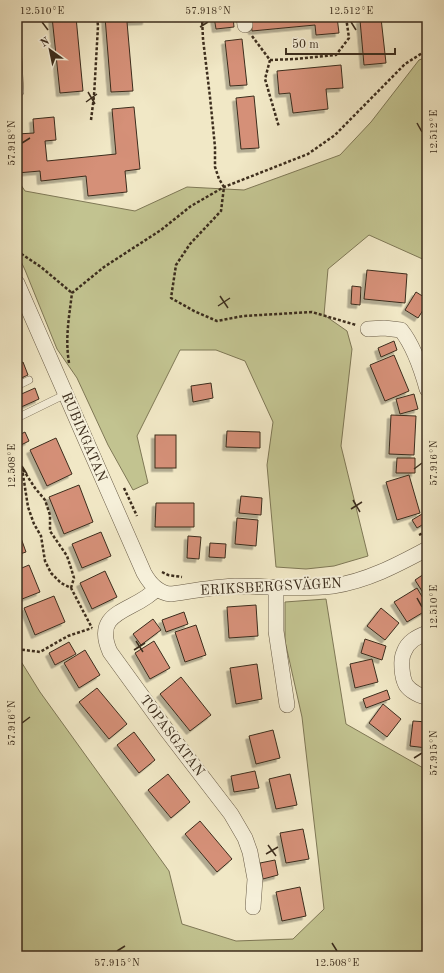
<svg xmlns="http://www.w3.org/2000/svg" width="444" height="973" font-family="'Old Standard TT',serif">
	<style>
		.green { fill: #c2c390; stroke: #7f7856 }
		.building { fill: #d59078; stroke: #3c2d1d; filter: url(#shadow) }
		.lines { fill: none; stroke-linecap: round; stroke-linejoin: round }
		.lane-casing { stroke: #695c47; stroke-width: 8 }
		.street-casing { stroke: #695c47; stroke-width: 16 }
		.path { stroke: #3c2d1d; stroke-width: 2.5; stroke-dasharray: 3 2; stroke-linecap: butt }
		.lane { stroke: #f6f0da; stroke-width: 7 }
		.street { stroke: #f6f0da; stroke-width: 15 }
		.ticks { fill: none; stroke: #3c2d1d; stroke-width: 1.5 }
		.labels { text-anchor: middle; dominant-baseline: central; stroke-width: 4; stroke-linejoin: round; paint-order: stroke }
		.street-label { font-size: 14px; fill: #3c2d1d; stroke: #f6f0da }
		.neatline { fill: none; stroke: #3c2d1d; stroke-width: 1.5 }
		.ticks-label { font-size: 10px; text-anchor: middle; fill: #3c2d1d }
	</style>
	<defs>
		<filter id="shadow"><feDropShadow dx="-3.5" dy="3.5" stdDeviation="0" flood-color="#0004"/></filter>
	</defs>
	<rect width="100%" height="100%" fill="#f1e8c6"/>
	<filter id="stains"><feTurbulence type="fractalNoise" baseFrequency=".005" numOctaves="4"/><feColorMatrix values="0 0 0 0 .2 0 0 0 0 .09 0 0 0 0 .02 0 0 0 .5 -.17"/></filter>
	<radialGradient id="worn" r=".72"><stop offset=".6" stop-color="#630" stop-opacity="0"/><stop offset="1" stop-color="#630" stop-opacity=".3"/></radialGradient>
	<!-- green -->
	<g class="green">
		<polygon points="427,57 427,261 369,235 328,269 324,315 347,331 352,349 341,446 368,556 334,566 306,569 276,567 267,465 273,422 245,361 216,350 180,350 137,436 148,483 133,490 108,445 77,378 57,349 25,270 17,253 17,179 25,191 135,211 187,187 244,190 340,155 371,122 419,60"/>
		<polygon points="326,599 346,724 425,769 427,768 427,956 17,956 17,655 40,692 169,871 182,924 236,941 293,939 324,909 302,717 285,641 285,602"/>
	</g>
	<!-- building -->
	<g class="building">
		<polygon points="52,17 76,17 83,91 60,93"/>
		<polygon points="105,17 146,17 146,21 127,22 133,91 111,92"/>
		<polygon points="214,17 233,17 234,27 216,29"/>
		<polygon points="251,17 337,17 339,33 316,35 315,25 252,31"/>
		<polygon points="381,18 386,63 364,65 360,20"/>
		<polygon points="242,39 247,85 230,86 225,41"/>
		<polygon points="341,65 343,88 326,89 328,109 293,113 290,93 279,94 277,71"/>
		<polygon points="254,96 259,148 241,149 236,98"/>
		<polygon points="134,107 140,169 125,171 127,192 88,196 86,176 41,181 40,171 17,173 17,134 34,133 33,119 54,117 56,140 45,141 47,161 116,154 112,109"/>
		<polygon points="367,270 407,274 405,303 364,299"/>
		<polygon points="352,286 361,287 360,305 351,304"/>
		<polygon points="416,292 427,299 427,304 418,318 405,310"/>
		<polygon points="394,341 397,350 381,357 378,348"/>
		<polygon points="394,355 409,391 385,401 370,365"/>
		<polygon points="23,362 28,375 17,380 17,365"/>
		<polygon points="211,383 213,398 193,402 191,386"/>
		<polygon points="35,388 39,399 19,408 17,404 17,396"/>
		<polygon points="414,394 418,409 400,414 396,399"/>
		<polygon points="391,415 416,416 414,455 389,454"/>
		<polygon points="227,431 260,432 260,448 226,447"/>
		<polygon points="25,432 29,441 17,447 17,436"/>
		<rect x="155" y="435" width="21" height="33"/>
		<polygon points="56,438 72,474 47,486 30,450"/>
		<polygon points="397,458 415,458 415,473 396,473"/>
		<polygon points="409,475 420,513 397,520 386,482"/>
		<polygon points="79,485 93,522 64,534 49,497"/>
		<polygon points="241,496 262,498 261,515 239,513"/>
		<polygon points="156,503 194,503 194,527 155,527"/>
		<polygon points="427,511 427,522 417,528 412,520"/>
		<polygon points="237,518 258,520 256,546 235,544"/>
		<polygon points="17,527 26,552 17,555"/>
		<polygon points="101,532 111,556 82,568 72,544"/>
		<polygon points="188,536 201,537 199,559 187,558"/>
		<polygon points="210,543 226,544 225,558 209,557"/>
		<polygon points="29,565 40,592 17,601 17,570"/>
		<polygon points="105,571 117,597 92,609 80,583"/>
		<polygon points="427,572 427,599 415,580"/>
		<polygon points="417,588 427,605 427,610 407,622 394,602"/>
		<polygon points="54,596 65,622 35,635 24,608"/>
		<polygon points="256,605 258,636 229,638 227,607"/>
		<polygon points="381,608 399,623 385,640 367,626"/>
		<polygon points="184,612 188,624 166,632 162,620"/>
		<polygon points="153,619 161,630 141,645 133,634"/>
		<polygon points="196,625 206,655 185,662 175,632"/>
		<polygon points="365,639 386,646 382,660 361,653"/>
		<polygon points="154,641 170,668 150,679 135,653"/>
		<polygon points="69,642 76,654 55,665 49,653"/>
		<polygon points="85,650 100,675 79,688 64,663"/>
		<polygon points="372,659 378,682 355,688 350,664"/>
		<polygon points="257,664 262,699 236,704 230,668"/>
		<polygon points="181,677 211,715 190,731 160,694"/>
		<polygon points="97,688 127,724 109,739 79,702"/>
		<polygon points="387,690 390,699 366,708 363,699"/>
		<polygon points="383,704 401,719 387,737 369,723"/>
		<polygon points="413,721 427,722 427,748 410,746"/>
		<polygon points="273,730 280,758 256,764 249,736"/>
		<polygon points="134,732 155,760 139,773 117,745"/>
		<polygon points="255,771 259,788 234,792 231,776"/>
		<polygon points="168,774 190,802 171,818 148,790"/>
		<polygon points="290,774 297,805 276,809 269,779"/>
		<polygon points="200,821 232,859 217,872 185,834"/>
		<polygon points="303,829 309,859 286,863 280,833"/>
		<polygon points="275,860 278,875 263,879 260,863"/>
		<polygon points="300,887 306,916 282,921 276,892"/>
	</g>
	<g class="lines">
		<!-- lane casing -->
		<g class="lane-casing">
			<g id="lane">
				<polyline points="17,38 20,92"/>
				<polyline points="17,386 29,380"/>
				<polyline points="17,418 66,394"/>
			</g>
		</g>
		<!-- street casing -->
		<g class="street-casing">
			<g id="street">
				<polyline points="244,17 245,25"/>
				<path d="M17 283 144 573C150 584 158 593 171 594 192 591 214 587 235 586 268 586 301 590 333 586 367 581 397 565 427 549"/>
				<path d="M368 329 384 328 401 330C413 345 422 371 427 389"/>
				<polyline points="276,587 276,631 287,705"/>
				<path d="M156 589C136 612 91 609 110 652L168 732 231 814 245 838 250 852 255 879 253 907"/>
				<path d="M427 633C417 637 408 641 404 652 400 660 402 678 406 685 410 691 421 697 427 697"/>
			</g>
		</g>
		<!-- path -->
		<g class="path">
			<polyline points="202,17 203,39 210,97 215,147 215,167 219,179 224,187 221,211 190,244 176,265 171,298 194,311 217,321 243,316 312,312 356,325"/>
			<polyline points="252,36 270,60 265,79 279,127"/>
			<polyline points="270,60 295,59 336,55 349,38 346,17"/>
			<polyline points="91,120 94,96 98,26 97,17"/>
			<polyline points="17,251 41,267 72,293"/>
			<path d="M69 363C65 338 69 318 72 293L104 267 161 230 191 206 224 187 308 154 335 135 405 64 427 50"/>
			<polyline points="124,488 137,516"/>
			<polyline points="419,535 427,531"/>
			<polyline points="162,572 168,575 182,577"/>
			<polyline points="71,588 74,578 71,568 67,556 50,531 50,515 45,500 35,488 22,468 28,507 34,524 41,536 45,561 51,573 61,583 71,588 92,628"/>
			<polyline points="17,649 40,652 68,636 92,628"/>
		</g>
		<!-- lane -->
		<use href="#lane" class="lane"/>
		<!-- street -->
		<use href="#street" class="street"/>
	</g>
	<!-- ticks -->
	<path class="ticks" d="M42 22 48 30M351 22 356 30M200 27 208 22M88 92 95 104M86 102 97 94M417 123 422 132M22 143 30 138M220 296 228 308M218 306 230 298M22 466 27 474M414 469 422 463M353 500 360 512M351 509 362 502M417 598 422 607M136 641 143 652M134 650 145 643M22 723 30 717M414 758 422 753M268 845 276 856M266 854 278 847M332 943 337 951M117 951 125 946"/>
	<g class="labels">
		<!-- street labels -->
		<g class="street-label">
			<text transform="translate(84 437) rotate(67)">RUBINGATAN</text>
			<text transform="translate(271 587) rotate(-3)">ERIKSBERGSVÄGEN</text>
			<text transform="translate(172 736) rotate(53)">TOPASGATAN</text>
		</g>
	</g>
	<!-- margin -->
	<rect width="444" height="973" fill="none" stroke="#f1e8c6" stroke-width="44"/>
	<!-- north arrow -->
	<g transform="translate(50 50) rotate(327)" stroke="#f6f0da" stroke-width="3" paint-order="stroke">
	<path d="M0-3L7 15L0 10L-7 15Z" fill="#3c2d1d"/>
	<text y="-6" font-size="11" font-weight="bold" text-anchor="middle" fill="#3c2d1d">N</text>
	</g>
	<!-- scale -->
	<path d="M286 48v6h109v-6" fill="none" stroke="#3c2d1d" stroke-width="2"/>
	<text x="292" y="48" font-size="12" fill="#3c2d1d" stroke="#f6f0da" stroke-width="3" paint-order="stroke">50 m</text>
	<rect x="22" y="22" width="400" height="929" class="neatline"/>
	<g class="ticks-label">
		<text x="42" y="14">12.510°E</text>
		<text x="208" y="14">57.918°N</text>
		<text x="351" y="14">12.512°E</text>
		<text transform="translate(433 132) rotate(-90)" y="4">12.512°E</text>
		<text transform="translate(11 143) rotate(-90)" y="4">57.918°N</text>
		<text transform="translate(433 463) rotate(-90)" y="4">57.916°N</text>
		<text transform="translate(11 466) rotate(-90)" y="4">12.508°E</text>
		<text transform="translate(433 607) rotate(-90)" y="4">12.510°E</text>
		<text transform="translate(11 723) rotate(-90)" y="4">57.916°N</text>
		<text transform="translate(433 753) rotate(-90)" y="4">57.915°N</text>
		<text x="117" y="966">57.915°N</text>
		<text x="337" y="966">12.508°E</text>
	</g>
	<rect width="100%" height="100%" filter="url(#stains)"/>
	<rect width="100%" height="100%" fill="url(#worn)"/>
</svg>
